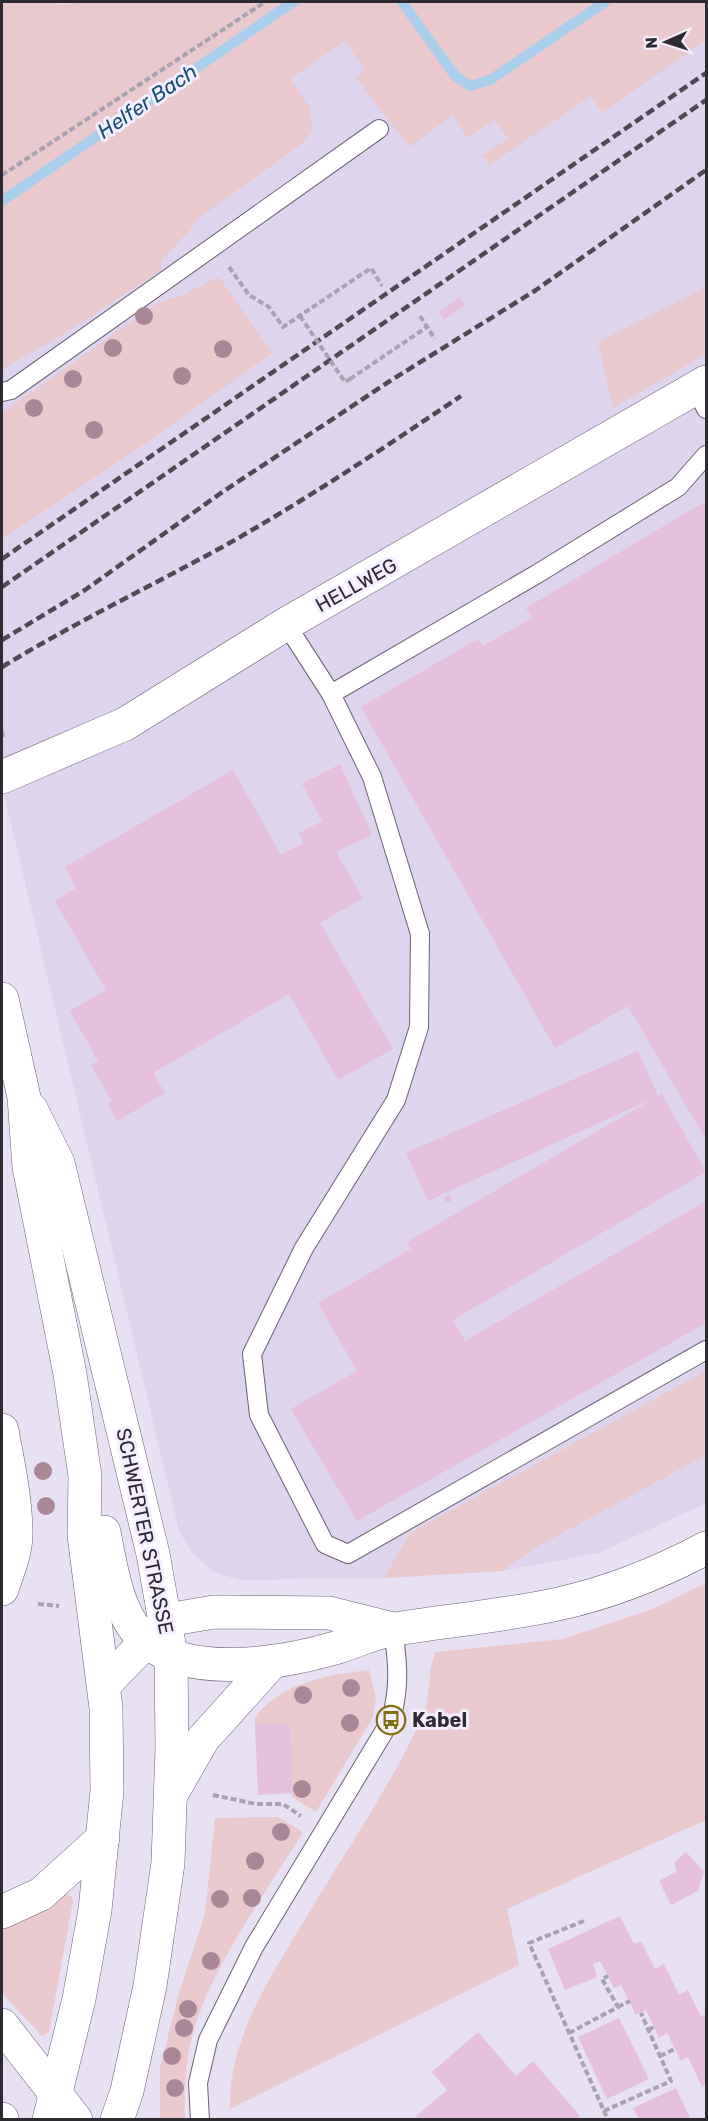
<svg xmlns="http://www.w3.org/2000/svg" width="708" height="2121" font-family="Rubik,sans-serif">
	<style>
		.built { fill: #ded4ed }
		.green { fill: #e9c8ce }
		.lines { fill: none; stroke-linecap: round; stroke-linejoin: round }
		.stream { stroke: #a9ceeb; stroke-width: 10 }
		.building { fill: #e5bfdb }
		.lane-casing { stroke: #696272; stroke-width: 20 }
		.street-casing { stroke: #696272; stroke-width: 34 }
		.secondary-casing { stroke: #696272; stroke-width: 34 }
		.path { stroke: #a8a2b0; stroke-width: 4; stroke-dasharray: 6 3; stroke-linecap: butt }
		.lane { stroke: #fff; stroke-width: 18 }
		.street { stroke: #fff; stroke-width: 33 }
		.secondary { stroke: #fff; stroke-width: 33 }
		.rail { stroke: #4f4b54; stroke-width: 4.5; stroke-dasharray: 9 4.5; stroke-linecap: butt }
		.path-bridge { stroke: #a8a2b0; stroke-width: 4; stroke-dasharray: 6 3; stroke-linecap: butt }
		.tree { fill: #ab8696 }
		.labels { text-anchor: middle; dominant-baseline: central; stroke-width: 6; stroke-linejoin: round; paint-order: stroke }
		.street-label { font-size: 20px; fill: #2d2a31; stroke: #f5eefe }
		.poi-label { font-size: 20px; font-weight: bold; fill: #2d2a31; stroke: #f5eefe; text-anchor: start }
		.water-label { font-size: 21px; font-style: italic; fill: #175077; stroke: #f5eefe }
	</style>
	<rect width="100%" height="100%" fill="#e8e0f3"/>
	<!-- built -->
	<polygon class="built" points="2,2 706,2 706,1503 599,1553 502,1571 384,1578 239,1580 214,1572 192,1553 179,1531 2,786"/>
	<!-- green -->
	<g class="green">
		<polygon points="2,2 55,2 59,5 86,2 706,2 706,40 602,113 591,96 489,165 482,156 508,139 495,120 467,138 453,115 410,147 355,77 365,70 345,41 290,79 310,108 312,132 300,145 196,220 193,227 161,260 161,270 64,334 2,369"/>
		<polygon points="219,277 272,353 149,441 2,539 2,413 158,303 181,296"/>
		<polygon points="706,287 706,354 613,408 598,342"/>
		<polygon points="706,1371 706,1455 535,1548 502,1571 384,1578 410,1533"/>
		<path d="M706 1583V1820L507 1909 519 1965 230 2109C228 2038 272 1975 307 1916 346 1851 390 1787 422 1718 432 1697 426 1672 436 1652L563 1639 655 1608Z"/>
		<path d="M369 1670 376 1698 373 1717 316 1812 292 1797 290 1725H255V1718C280 1682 329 1675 369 1670Z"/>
		<path d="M278 1817 303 1832C266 1893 209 1969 192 2037 185 2064 184 2092 185 2119H160V2068L178 1996 205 1914 215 1818Z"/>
		<polygon points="65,1894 72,1897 73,1901 49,2032 42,2036 2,1993 2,1928"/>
	</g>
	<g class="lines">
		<!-- stream -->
		<g class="stream">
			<polyline points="402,2 455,76 470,86 490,80 605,2"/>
			<polyline points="2,201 293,2"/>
		</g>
	</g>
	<!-- building -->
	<g class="building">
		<polygon points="460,297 465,305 444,320 439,312"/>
		<polygon points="706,501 706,1140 628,1006 555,1048 361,707 478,639 483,646 532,618 526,608"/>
		<polygon points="340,764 372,835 336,852 363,898 320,923 393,1049 338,1080 289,994 153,1073 165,1093 117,1121 108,1104 112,1101 91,1065 98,1061 70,1011 106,990 55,901 76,888 65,867 233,770 281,855 303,843 299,833 322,821 302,784"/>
		<polygon points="638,1051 658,1096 661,1093 706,1172 453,1320 465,1341 706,1201 706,1323 357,1521 291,1409 357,1371 318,1303 411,1249 407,1242 656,1097 428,1201 406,1153"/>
		<circle cx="448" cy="1199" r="3.5"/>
		<polygon points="290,1724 293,1793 258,1795 255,1725"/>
		<polygon points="686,1852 704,1872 698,1891 671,1905 659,1881 677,1871 674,1863"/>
		<polygon points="620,1916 634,1944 641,1941 655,1969 664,1964 679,1995 688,1990 701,2017 706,2014 706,2085 702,2087 688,2057 681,2061 667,2033 659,2038 646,2010 636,2015 621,1985 614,1988 600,1961 593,1964 597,1977 565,1990 548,1949"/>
		<polygon points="619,2018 649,2079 607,2099 578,2037"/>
		<polygon points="478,2032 516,2076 533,2061 580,2116 576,2120 419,2120 416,2116 447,2090 432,2072"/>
		<polygon points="676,2088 691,2120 639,2120 633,2108"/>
	</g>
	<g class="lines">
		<!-- lane casing -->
		<g class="lane-casing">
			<g id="lane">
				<polyline points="696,388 706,409"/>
				<polyline points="2,392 11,390 379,129"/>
				<polyline points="286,624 331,694 372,777 420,934 419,1027 396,1100 304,1248 252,1354 259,1415 325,1544 348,1554 706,1350"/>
				<polyline points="331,694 537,574 678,487 706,455"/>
				<path d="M200 2120 198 2083 208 2040 254 1947 391 1720C400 1686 398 1664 393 1629"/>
			</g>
		</g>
		<!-- street casing -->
		<g class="street-casing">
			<g id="street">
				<polyline points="2,777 125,724 286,624 706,382"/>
				<path d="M2 1430C8 1464 16 1499 16 1534 16 1552 8 1571 2 1589"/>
				<polyline points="2,1912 41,1894 103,1838"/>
				<polyline points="2,2025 76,2120"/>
				<polyline points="2,2119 2,2120"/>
			</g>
		</g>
		<!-- secondary casing -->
		<g class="secondary-casing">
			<g id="secondary">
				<polyline points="2,999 24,1097 29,1167 70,1374 85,1476 84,1535 106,1708 107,1791 95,1910 79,1999 49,2120"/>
				<polyline points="31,1109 58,1163 153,1554 171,1655 172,1747 168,1863 150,1986 127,2091 117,2120"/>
				<path d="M104 1532C111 1567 117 1616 146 1641 191 1679 283 1663 335 1648 355 1642 375 1632 396 1629 450 1620 504 1616 558 1604 608 1593 661 1572 706 1548"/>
				<polyline points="104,1685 167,1620 214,1612 329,1613 393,1629"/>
				<polyline points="172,1793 203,1739 273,1661"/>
			</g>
		</g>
		<!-- path -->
		<g class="path">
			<polyline points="2,175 265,2"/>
			<polyline points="229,267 249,295 269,307 283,327 371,268 382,286"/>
			<polyline points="420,316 435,339"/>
			<polyline points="350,379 427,327"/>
			<polyline points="2,731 3,739"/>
			<polyline points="38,1604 59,1606"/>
			<polyline points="213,1795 256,1804 283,1804 301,1816"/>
			<polyline points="584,1921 529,1943 608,2120"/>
			<polyline points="618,2007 630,2001"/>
			<polyline points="648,2030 654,2027"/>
			<polyline points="569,2033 618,2007 602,1979 608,1976"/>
			<polyline points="660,2056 675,2049"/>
			<polyline points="604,2111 671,2081 641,2013"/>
		</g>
		<!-- lane -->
		<use href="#lane" class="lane"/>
		<!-- street -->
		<use href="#street" class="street"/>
		<!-- secondary -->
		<use href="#secondary" class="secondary"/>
		<!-- rail -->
		<g class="rail">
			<polyline points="2,559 706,73"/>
			<polyline points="2,587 706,100"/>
			<polyline points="2,640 85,590 221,493 390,381 536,290 706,170"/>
			<path d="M2 667C74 623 151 586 226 545 307 499 384 448 461 396"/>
		</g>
		<!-- path-bridge -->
		<polyline class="path-bridge" points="300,316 345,382 350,379"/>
	</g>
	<!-- trees -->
	<g class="tree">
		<circle cx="144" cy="316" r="9"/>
		<circle cx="113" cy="348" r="9"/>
		<circle cx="223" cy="349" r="9"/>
		<circle cx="182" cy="376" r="9"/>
		<circle cx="73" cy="379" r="9"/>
		<circle cx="34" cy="408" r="9"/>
		<circle cx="94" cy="430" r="9"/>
		<circle cx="43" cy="1471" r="9"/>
		<circle cx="46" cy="1506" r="9"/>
		<circle cx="351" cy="1688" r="9"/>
		<circle cx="303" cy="1695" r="9"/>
		<circle cx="350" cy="1723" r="9"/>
		<circle cx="302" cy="1789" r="9"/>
		<circle cx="281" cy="1832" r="9"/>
		<circle cx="255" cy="1861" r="9"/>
		<circle cx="252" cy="1898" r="9"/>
		<circle cx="220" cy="1899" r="9"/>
		<circle cx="211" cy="1961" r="9"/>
		<circle cx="188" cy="2009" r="9"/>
		<circle cx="184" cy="2028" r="9"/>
		<circle cx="172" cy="2056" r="9"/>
		<circle cx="175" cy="2088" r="9"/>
	</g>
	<!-- icons -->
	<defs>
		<g id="bus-ring" transform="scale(1.5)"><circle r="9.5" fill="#f5eefe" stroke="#80700e" stroke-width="1.5"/><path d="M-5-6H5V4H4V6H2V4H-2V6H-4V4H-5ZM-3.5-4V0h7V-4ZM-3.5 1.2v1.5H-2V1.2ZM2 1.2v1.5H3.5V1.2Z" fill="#80700e"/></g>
	</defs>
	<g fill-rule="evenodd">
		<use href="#bus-ring" x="391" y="1720"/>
	</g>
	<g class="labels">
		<!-- street labels -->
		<g class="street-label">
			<text transform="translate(356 585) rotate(-29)">HELLWEG</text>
			<text transform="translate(145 1531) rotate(78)">SCHWERTER STRASSE</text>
		</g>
		<!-- poi labels -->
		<g class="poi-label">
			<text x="412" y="1720">Kabel</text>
		</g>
		<!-- water labels -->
		<g class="water-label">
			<text transform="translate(147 101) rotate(-34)">Helfer Bach</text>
		</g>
	</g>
	<!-- border -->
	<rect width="708" height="2121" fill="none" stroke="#2d2a31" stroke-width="6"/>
	<!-- north arrow -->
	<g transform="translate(666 42) rotate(267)" stroke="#f5eefe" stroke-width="4.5" paint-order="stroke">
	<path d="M0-4.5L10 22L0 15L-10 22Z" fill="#2d2a31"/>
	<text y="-9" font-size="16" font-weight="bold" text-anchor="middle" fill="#2d2a31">N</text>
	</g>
</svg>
